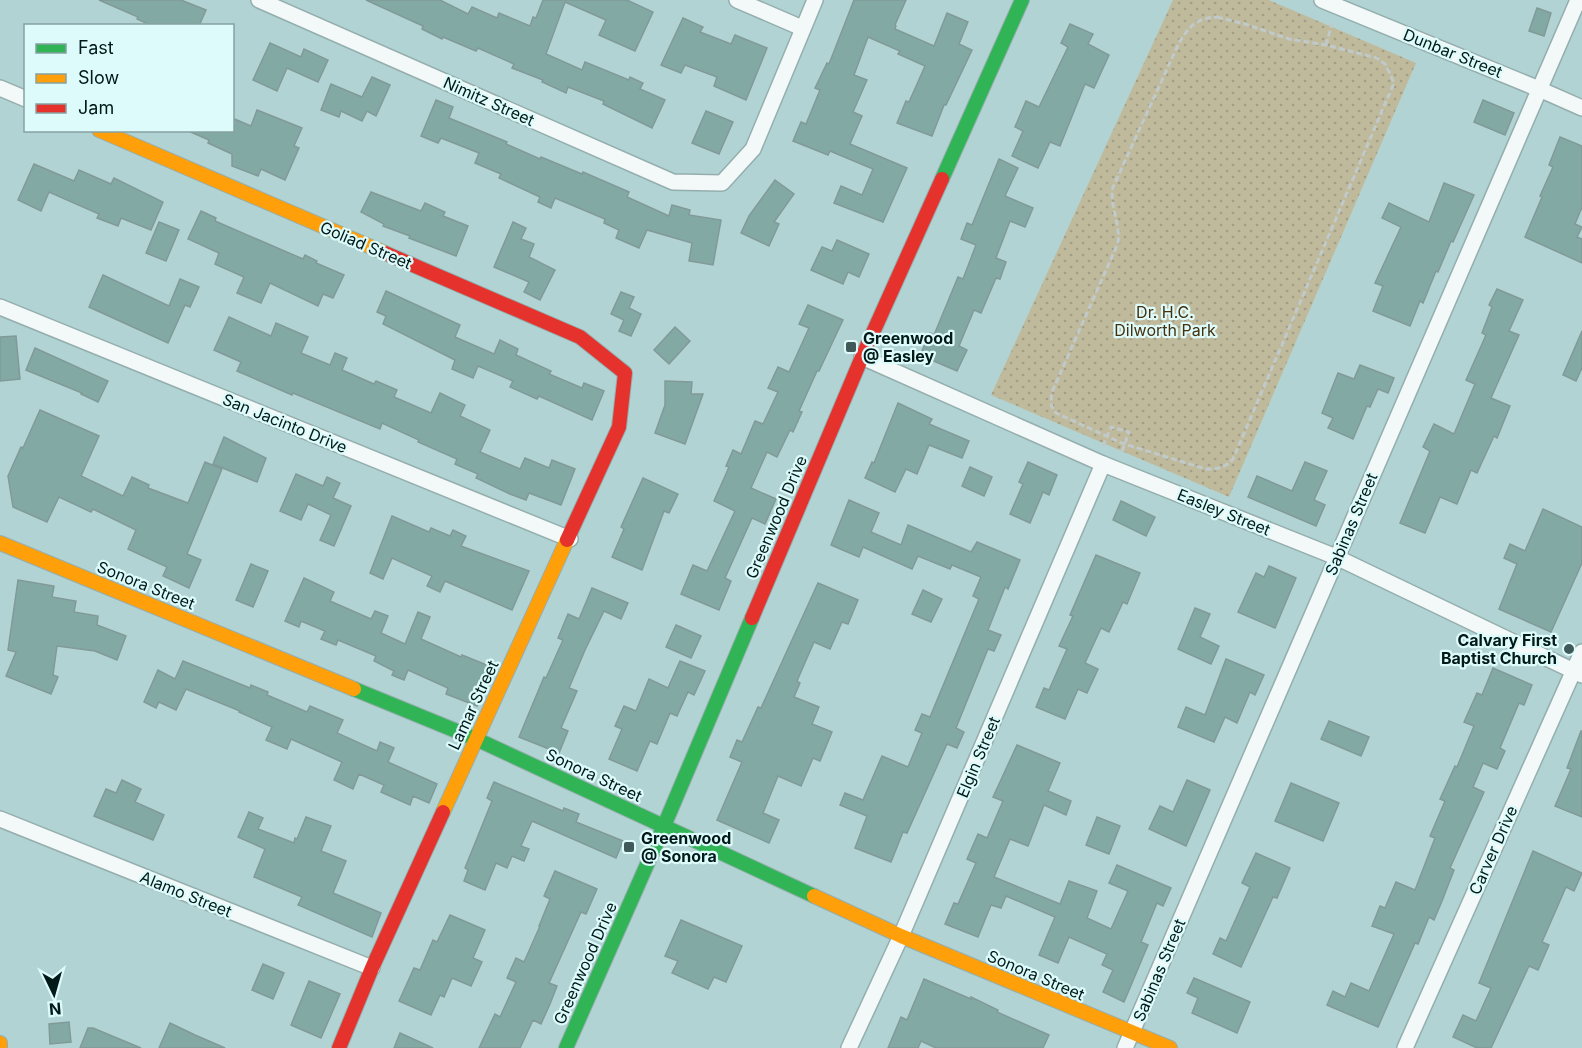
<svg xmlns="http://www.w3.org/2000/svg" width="1582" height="1048" font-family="Inter,sans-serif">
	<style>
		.park { fill: url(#park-dots) }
		.building { fill: #83a9a5; stroke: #819a98; stroke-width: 1.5 }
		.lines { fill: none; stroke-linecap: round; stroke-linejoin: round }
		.street-casing { stroke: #94aeae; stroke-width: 18 }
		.fast-casing { stroke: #94aeae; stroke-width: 16 }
		.slow-casing { stroke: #94aeae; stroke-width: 16 }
		.jam-casing { stroke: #94aeae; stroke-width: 16 }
		.path { stroke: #c0caca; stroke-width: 3; stroke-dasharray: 6 3; stroke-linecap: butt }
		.street { stroke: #f3f8f8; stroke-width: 15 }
		.fast { stroke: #30b455; stroke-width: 14 }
		.slow { stroke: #ff9f0a; stroke-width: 14 }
		.jam { stroke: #e5322d; stroke-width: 14 }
		.poi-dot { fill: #405a5a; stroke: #defbfb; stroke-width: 2 }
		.labels { text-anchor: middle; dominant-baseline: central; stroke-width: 4.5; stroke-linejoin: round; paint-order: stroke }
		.street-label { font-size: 16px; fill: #021919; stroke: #defbfb }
		.park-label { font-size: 16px; fill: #45300e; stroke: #defbfb }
		.poi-label { font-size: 16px; font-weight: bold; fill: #021919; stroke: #defbfb; text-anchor: start }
	</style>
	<defs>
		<pattern id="park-dots" width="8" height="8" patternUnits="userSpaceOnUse" patternTransform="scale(1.5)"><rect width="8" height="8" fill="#c0ba9c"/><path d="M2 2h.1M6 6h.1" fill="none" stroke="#a39f86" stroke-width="1.8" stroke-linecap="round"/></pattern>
	</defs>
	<rect width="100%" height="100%" fill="#b2d3d3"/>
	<!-- park -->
	<polygon class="park" points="1173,0 1269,0 1416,63 1229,497 991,395"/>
	<!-- building -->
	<g class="building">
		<polygon points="99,0 181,0 206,10 199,26 152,26 137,19 138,17"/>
		<polygon points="366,0 440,0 468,14 472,7 497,18 499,13 530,26 533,17 536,18 543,0 627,0 653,12 635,51 599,35 606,20 565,2 546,54 582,70 585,62 629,80 630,77 643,83 640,89 665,100 652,128 603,104 604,101 568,87 566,93 542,82 543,80 512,68 514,64 478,48 476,51 443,37 442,39 422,29 423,26"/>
		<polygon points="854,0 906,0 895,25 896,26 895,29 934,46 947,13 968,22 959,44 972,50 946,105 944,105 932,136 897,123 906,101 909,102 925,66 898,54 900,51 868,37 854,75 867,80 853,112 862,116 850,144 907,168 883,222 834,203 841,186 862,195 873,169 830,151 828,155 793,141 801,122 806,124 820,90 815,88 827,63 829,64"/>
		<polygon points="1537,8 1551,13 1544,36 1529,31"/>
		<polygon points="683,18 703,27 700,32 731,44 735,35 767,48 746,100 714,86 717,77 685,65 681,73 661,65"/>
		<polygon points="1070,24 1093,34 1088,44 1109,55 1094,88 1085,84 1060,146 1050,142 1038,168 1012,156 1023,131 1015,127 1026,101 1039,107 1068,47 1061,43"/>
		<polygon points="270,43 301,57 304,49 328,60 318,82 287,68 277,91 253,80"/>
		<polygon points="372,77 390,85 376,116 367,111 362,121 341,111 339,117 321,110 331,84 362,97"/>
		<polygon points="436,100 453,107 449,118 507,142 506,144 540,159 541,157 582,174 583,172 629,192 627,197 669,216 672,205 690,210 689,215 721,220 713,265 689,261 692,243 647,230 639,248 616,238 619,230 604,223 605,219 555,198 551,208 538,202 540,197 499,178 501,174 475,163 479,153 441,138 438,143 421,136"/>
		<polygon points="1483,100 1514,113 1505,135 1474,122"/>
		<polygon points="257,110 302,128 294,146 299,148 285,180 261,169 258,176 232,166 232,154 208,143 209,140 186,130 232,130 232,118 251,126"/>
		<polygon points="706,111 733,122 719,154 692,143"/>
		<polygon points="1560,137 1582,146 1582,207 1575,224 1582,227 1577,237 1582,239 1582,263 1525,237 1542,197 1540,196 1553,167 1549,165"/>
		<polygon points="999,159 1018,168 1005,196 1033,208 1025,227 1010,221 996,258 1006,262 1000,279 996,278 981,313 974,310 959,346 967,350 957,371 920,355 930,333 934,335 958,277 963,279 976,245 961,239 967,223 972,225"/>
		<polygon points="34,164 74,181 79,170 111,184 114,178 163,202 151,230 121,218 118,226 97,218 99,214 49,192 41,211 18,200"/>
		<polygon points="775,180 794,194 774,222 779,224 769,246 741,233 749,216"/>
		<polygon points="1444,183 1474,195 1453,242 1451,241 1438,272 1436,271 1423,303 1420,301 1410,326 1373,311 1383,286 1375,283 1401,227 1382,218 1389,203 1429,222"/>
		<polygon points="371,192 421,211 425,203 445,212 443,216 468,226 456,256 409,238 410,236 383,226 384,224 361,212"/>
		<polygon points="201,211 216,218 215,221 303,259 305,255 317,261 316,263 344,275 333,298 323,294 318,306 270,283 261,303 237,293 244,277 215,264 219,253 188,239"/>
		<polygon points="159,222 179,230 166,261 146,253"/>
		<polygon points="513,222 526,228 521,239 534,244 529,257 555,270 540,300 524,292 529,282 494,267"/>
		<polygon points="837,240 869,254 859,277 848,272 843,284 811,270 822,247 832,251"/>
		<polygon points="103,275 169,306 180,279 199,287 190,307 185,305 168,343 89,307"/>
		<polygon points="1497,289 1523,300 1509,331 1519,335 1491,398 1510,406 1497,438 1494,436 1477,473 1471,470 1457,504 1440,497 1425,533 1400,523 1430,451 1423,447 1434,424 1454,434 1475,384 1466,380 1486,335 1482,333 1492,307 1489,305"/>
		<polygon points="386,291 460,325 455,337 494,354 500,340 518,349 516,355 551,371 549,374 582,388 584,383 604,391 592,420 539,396 537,399 510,387 513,381 478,366 473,378 452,369 455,360 383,324 386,316 377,312"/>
		<polygon points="621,292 634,297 629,308 641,314 631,336 619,331 624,320 611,314"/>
		<polygon points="808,305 843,320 819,371 817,371 799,411 802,412 793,432 790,430 777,457 767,452 751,488 776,499 765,524 752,518 725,578 731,581 719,610 681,594 693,565 707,571 735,511 714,501 729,467 726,466 733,450 741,454 755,421 763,424 778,392 768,388 778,367 789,372 809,328 799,324"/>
		<polygon points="229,317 271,336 276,323 308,337 301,353 330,365 335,353 347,358 342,370 374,384 376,381 397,390 394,397 431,413 440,393 465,405 460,416 490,430 480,452 520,469 525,458 549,468 552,460 575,469 561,505 529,493 526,500 510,494 476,478 478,474 455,464 457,459 418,442 419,440 382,423 380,429 293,393 292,395 237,371 241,362 214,350"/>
		<polygon points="675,327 690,341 669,364 654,350"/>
		<polygon points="1582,331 1582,368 1576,381 1563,375"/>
		<polygon points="16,336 20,379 0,381 0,337"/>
		<polygon points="35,348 108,381 98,402 81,394 82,393 26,370"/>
		<polygon points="1360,365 1394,378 1388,393 1378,389 1370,407 1367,406 1353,439 1328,428 1333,418 1322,413 1338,373 1354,379"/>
		<polygon points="665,381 692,382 691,394 703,394 685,444 655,433 665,405"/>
		<polygon points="898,403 932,419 929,424 969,441 962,458 929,445 917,474 906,469 895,492 865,478 872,462 874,463"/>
		<polygon points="40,410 99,436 81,476 123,496 132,477 149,485 148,488 188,503 205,462 222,469 187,554 201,560 189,588 163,576 167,567 128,549 136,530 93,509 91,512 59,497 47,522 13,507 8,476 21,447 23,448"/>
		<polygon points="224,437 266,458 257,482 213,464"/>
		<polygon points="1028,462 1057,475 1049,495 1043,492 1030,523 1010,514 1023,484 1019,482"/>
		<polygon points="1305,462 1327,471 1314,500 1325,505 1316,526 1248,497 1257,476 1292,491"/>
		<polygon points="970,467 992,477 984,496 962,486"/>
		<polygon points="296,474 323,486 327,477 340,483 333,498 351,506 334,546 320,540 331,515 308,504 301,520 280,511"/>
		<polygon points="643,478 678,494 669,513 664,511 642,570 612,557 624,529 621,527"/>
		<polygon points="849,500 879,513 871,532 901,545 908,525 971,552 977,542 1020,560 1008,589 1005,587 988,630 1001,635 994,651 988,649 956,728 964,732 957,748 947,744 907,833 903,832 891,862 855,848 867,816 840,805 845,793 863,800 882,756 908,767 922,733 915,730 922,714 930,717 979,599 973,596 981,577 952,565 950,569 918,556 912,569 863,547 859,557 831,545"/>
		<polygon points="1121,501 1155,517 1146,536 1113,520"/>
		<polygon points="1543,509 1582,527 1582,563 1551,632 1499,609 1517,564 1504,558 1510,544 1525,551"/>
		<polygon points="392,516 429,532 431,528 450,536 453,530 466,536 461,546 529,571 512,610 445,581 440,592 427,586 432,576 392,558 383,579 370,573"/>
		<polygon points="1096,555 1140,573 1127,604 1123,602 1109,632 1101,628 1085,663 1098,669 1087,693 1078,689 1065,719 1036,707 1044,688 1049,690 1067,649 1059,646 1073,616 1070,615"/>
		<polygon points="251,564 268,571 253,607 236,600"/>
		<polygon points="1269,566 1296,578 1275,628 1238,612 1256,573 1264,577"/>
		<polygon points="304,578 334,592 330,601 371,619 375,611 388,616 381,633 405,644 418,612 430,617 421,639 461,657 462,655 494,668 477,706 446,694 448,688 408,670 404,680 392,675 394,671 374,661 376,656 338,640 336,645 321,639 325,631 301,621 299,627 285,621"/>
		<polygon points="18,580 54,586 52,597 76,601 74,612 98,616 97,625 126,636 117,660 95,651 57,646 53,675 58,677 51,694 6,676 16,652 8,650"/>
		<polygon points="818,583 858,600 848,624 842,622 830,649 814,642 797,681 800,683 794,697 819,707 812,724 832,732 820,761 813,758 801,786 778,776 763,813 779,820 769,843 717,820 742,762 730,757 737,740 742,742 758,707 761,708"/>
		<polygon points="592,588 628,603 621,619 604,611 585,650 569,688 577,691 561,728 568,731 559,753 519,737 544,677 546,678 563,640 558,638 568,614 579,619"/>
		<polygon points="923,590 942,599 931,622 912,614"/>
		<polygon points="1195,608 1210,614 1200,637 1219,646 1211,664 1178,649"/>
		<polygon points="676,625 701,636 691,658 666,647"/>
		<polygon points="1226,659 1264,675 1255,695 1250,692 1237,723 1225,717 1214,742 1178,727 1186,707 1205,715"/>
		<polygon points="183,661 250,688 251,685 268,692 267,695 307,712 310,706 343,720 337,733 377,751 380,742 394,748 388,762 437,784 429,803 413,796 410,805 381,792 384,785 359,774 353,789 334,780 342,762 291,739 287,749 266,740 272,727 239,712 240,711 186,689 176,710 159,702 156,708 144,702 158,670 175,679"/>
		<polygon points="680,661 705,671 694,695 688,692 677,716 670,713 657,744 650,741 637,771 609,759 622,729 615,726 624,706 636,711 649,679 668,688"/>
		<polygon points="1493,668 1532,685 1524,705 1519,703 1500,748 1505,751 1497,769 1483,763 1473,787 1484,792 1450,868 1454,870 1442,901 1434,920 1429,917 1418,944 1415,943 1378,1027 1327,1005 1333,991 1345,997 1351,983 1369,991 1394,934 1372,926 1380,906 1385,908 1396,882 1415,890 1435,838 1430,836 1445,801 1440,799 1455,766 1457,767 1474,726 1464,722 1477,693 1482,695"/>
		<polygon points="1329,721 1369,737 1361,756 1321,739"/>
		<polygon points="1581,731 1582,731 1582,817 1555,806 1571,769 1567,768"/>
		<polygon points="1017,745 1060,763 1048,791 1071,801 1066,815 1044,805 1028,846 1010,839 994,877 1060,904 1069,881 1097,891 1087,918 1111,929 1128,891 1109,883 1117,865 1171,888 1163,906 1157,903 1141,942 1148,945 1124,1002 1103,992 1113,970 1102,965 1107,954 1069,937 1058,963 1039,955 1055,917 1006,896 1001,908 991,905 978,937 945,924 954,903 958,904 976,863 967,859 978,834 987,838 1003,801 993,797"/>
		<polygon points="122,780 141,789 135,802 164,815 153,840 94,816 106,789 116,793"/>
		<polygon points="1187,780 1210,790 1186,846 1149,829 1160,806 1173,812"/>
		<polygon points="494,782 563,811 564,808 579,814 576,822 623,841 616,858 532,821 521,846 529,849 524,861 512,856 507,868 496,863 485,890 464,881 468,870 465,868 492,801 487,798"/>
		<polygon points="1291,783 1339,803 1323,841 1275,821"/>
		<polygon points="249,812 263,818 258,829 294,843 295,838 297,839 306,817 331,826 321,851 346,861 333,893 381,913 372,937 298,905 302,897 254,877 265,849 238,837"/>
		<polygon points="1097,817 1120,826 1109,854 1086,845"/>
		<polygon points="1533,851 1582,873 1574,891 1566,887 1542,942 1549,945 1538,970 1529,966 1491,1048 1477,1048 1453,1037 1463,1015 1476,1021 1491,988 1479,983"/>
		<polygon points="1256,853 1290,868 1277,898 1273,897 1241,967 1213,954 1220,938 1226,941 1250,887 1242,883"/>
		<polygon points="555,871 597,889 586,914 581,912 549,983 557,986 550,1004 541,1024 533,1020 520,1048 479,1048 495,1014 500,1017 516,982 507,978 516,958 524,962 540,926 539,926 550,899 544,896"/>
		<polygon points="450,915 485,930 473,958 482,962 471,986 452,978 444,997 440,995 431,1015 399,1001 414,968 420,970 433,940 437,942"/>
		<polygon points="681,920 742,946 726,982 714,977 708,989 672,973 678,961 665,956"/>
		<polygon points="263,964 284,973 273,999 252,990"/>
		<polygon points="1194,978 1250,1002 1237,1033 1192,1013 1198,998 1187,993"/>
		<polygon points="924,979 971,999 971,997 998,1010 997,1012 1049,1035 1043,1048 936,1048 921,1041 918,1048 888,1048 901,1017 907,1020"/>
		<polygon points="309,981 340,994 321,1038 291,1025"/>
		<polygon points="69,1022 71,1042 50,1044 49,1024"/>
		<polygon points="170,1023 195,1035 225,1048 159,1048"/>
		<polygon points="88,1028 93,1028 141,1048 80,1048"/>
		<polygon points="400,1033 433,1048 394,1048"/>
	</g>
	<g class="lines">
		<!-- street casing -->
		<g class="street-casing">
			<g id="street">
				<polyline points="259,0 673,182 722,183 753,149 815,0"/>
				<polyline points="737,0 802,28"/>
				<polyline points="1322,0 1539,89 1582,108"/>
				<polyline points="0,88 26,99"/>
				<polyline points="0,307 570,539"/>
				<polyline points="862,357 1103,464 1336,557 1582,675"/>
				<polyline points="0,819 372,968"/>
				<polyline points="849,1048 901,936 1103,464"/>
				<polyline points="1125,1048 1578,0"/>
				<polyline points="1405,1048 1582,652"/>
			</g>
		</g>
		<!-- fast casing -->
		<g class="fast-casing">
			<g id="fast">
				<polyline points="942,179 1022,0"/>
				<polyline points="354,689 476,739 814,896"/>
				<polyline points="566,1048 664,826 752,618"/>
			</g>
		</g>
		<!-- slow casing -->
		<g class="slow-casing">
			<g id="slow">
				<polyline points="99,130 385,253"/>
				<polyline points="0,543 354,689"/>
				<polyline points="443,812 567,540"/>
				<polyline points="814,896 901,936 1170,1048"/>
				<polyline points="0,1043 0,1048"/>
			</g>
		</g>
		<!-- jam casing -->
		<g class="jam-casing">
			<g id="jam">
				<polyline points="385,253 580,337 625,373 619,427 567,540"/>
				<polyline points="752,618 862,357 942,179"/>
				<polyline points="339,1048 372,968 443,812"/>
			</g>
		</g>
		<!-- path -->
		<g class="path">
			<path d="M1217 17 1245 24 1289 39 1326 45 1377 58 1386 65 1394 83 1233 459C1225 468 1218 469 1206 469L1124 444 1056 413C1049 406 1051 400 1052 392L1118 243C1121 224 1109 206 1113 187L1179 43C1189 26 1197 18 1217 17Z"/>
			<polyline points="1326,45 1332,23"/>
			<polyline points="1103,446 1111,427 1129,432 1121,454"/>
		</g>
		<!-- street -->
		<use href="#street" class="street"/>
		<!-- fast -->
		<use href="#fast" class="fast"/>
		<!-- slow -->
		<use href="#slow" class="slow"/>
		<!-- jam -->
		<use href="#jam" class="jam"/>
	</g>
	<!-- markers -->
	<g class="poi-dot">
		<rect x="845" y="341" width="12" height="12" rx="3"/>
		<circle cx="1569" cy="649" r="6"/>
		<rect x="623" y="841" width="12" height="12" rx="3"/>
	</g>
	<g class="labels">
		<!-- street labels -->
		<g class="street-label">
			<text transform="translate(1453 53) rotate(22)">Dunbar Street</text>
			<text transform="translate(489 101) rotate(24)">Nimitz Street</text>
			<text transform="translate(366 245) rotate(23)">Goliad Street</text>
			<text transform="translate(285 423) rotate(22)">San Jacinto Drive</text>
			<text transform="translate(1224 512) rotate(22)">Easley Street</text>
			<text transform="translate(776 517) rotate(-67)">Greenwood Drive</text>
			<text transform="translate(1351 524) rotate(-67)">Sabinas Street</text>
			<text transform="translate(146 585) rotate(22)">Sonora Street</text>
			<text transform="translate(473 705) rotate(-65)">Lamar Street</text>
			<text transform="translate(978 757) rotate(-67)">Elgin Street</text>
			<text transform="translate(594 775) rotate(25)">Sonora Street</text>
			<text transform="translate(1493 850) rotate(-66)">Carver Drive</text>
			<text transform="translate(186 894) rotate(22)">Alamo Street</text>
			<text transform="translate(585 963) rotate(-66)">Greenwood Drive</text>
			<text transform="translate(1159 970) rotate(-67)">Sabinas Street</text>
			<text transform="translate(1036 975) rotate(23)">Sonora Street</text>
		</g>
		<!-- park labels -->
		<g class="park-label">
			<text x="1165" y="312">Dr. H.C.<tspan x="1165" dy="18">Dilworth Park</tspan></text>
		</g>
		<!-- poi labels -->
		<g class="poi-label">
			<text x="863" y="338">Greenwood<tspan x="863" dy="18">@ Easley</tspan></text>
			<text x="1557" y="640" text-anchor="end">Calvary First<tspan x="1557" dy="18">Baptist Church</tspan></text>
			<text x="641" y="838">Greenwood<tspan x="641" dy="18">@ Sonora</tspan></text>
		</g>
	</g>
	<!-- legend -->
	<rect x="24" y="24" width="210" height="108" fill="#defbfb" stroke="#86a1a1" stroke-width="1.5"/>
	<rect x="36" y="44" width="30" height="9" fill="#30b455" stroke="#86a1a1" stroke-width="1.5"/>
	<text x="78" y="54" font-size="18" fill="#021919">Fast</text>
	<rect x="36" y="74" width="30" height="9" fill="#ff9f0a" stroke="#86a1a1" stroke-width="1.5"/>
	<text x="78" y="84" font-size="18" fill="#021919">Slow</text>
	<rect x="36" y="104" width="30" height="9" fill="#e5322d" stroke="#86a1a1" stroke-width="1.5"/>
	<text x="78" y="114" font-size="18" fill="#021919">Jam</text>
	<!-- north arrow -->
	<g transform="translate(54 994) rotate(175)" stroke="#defbfb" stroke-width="4.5" paint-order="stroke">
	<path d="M0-4.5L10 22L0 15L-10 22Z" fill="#021919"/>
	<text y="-9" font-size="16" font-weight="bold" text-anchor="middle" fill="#021919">N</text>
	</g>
</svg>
